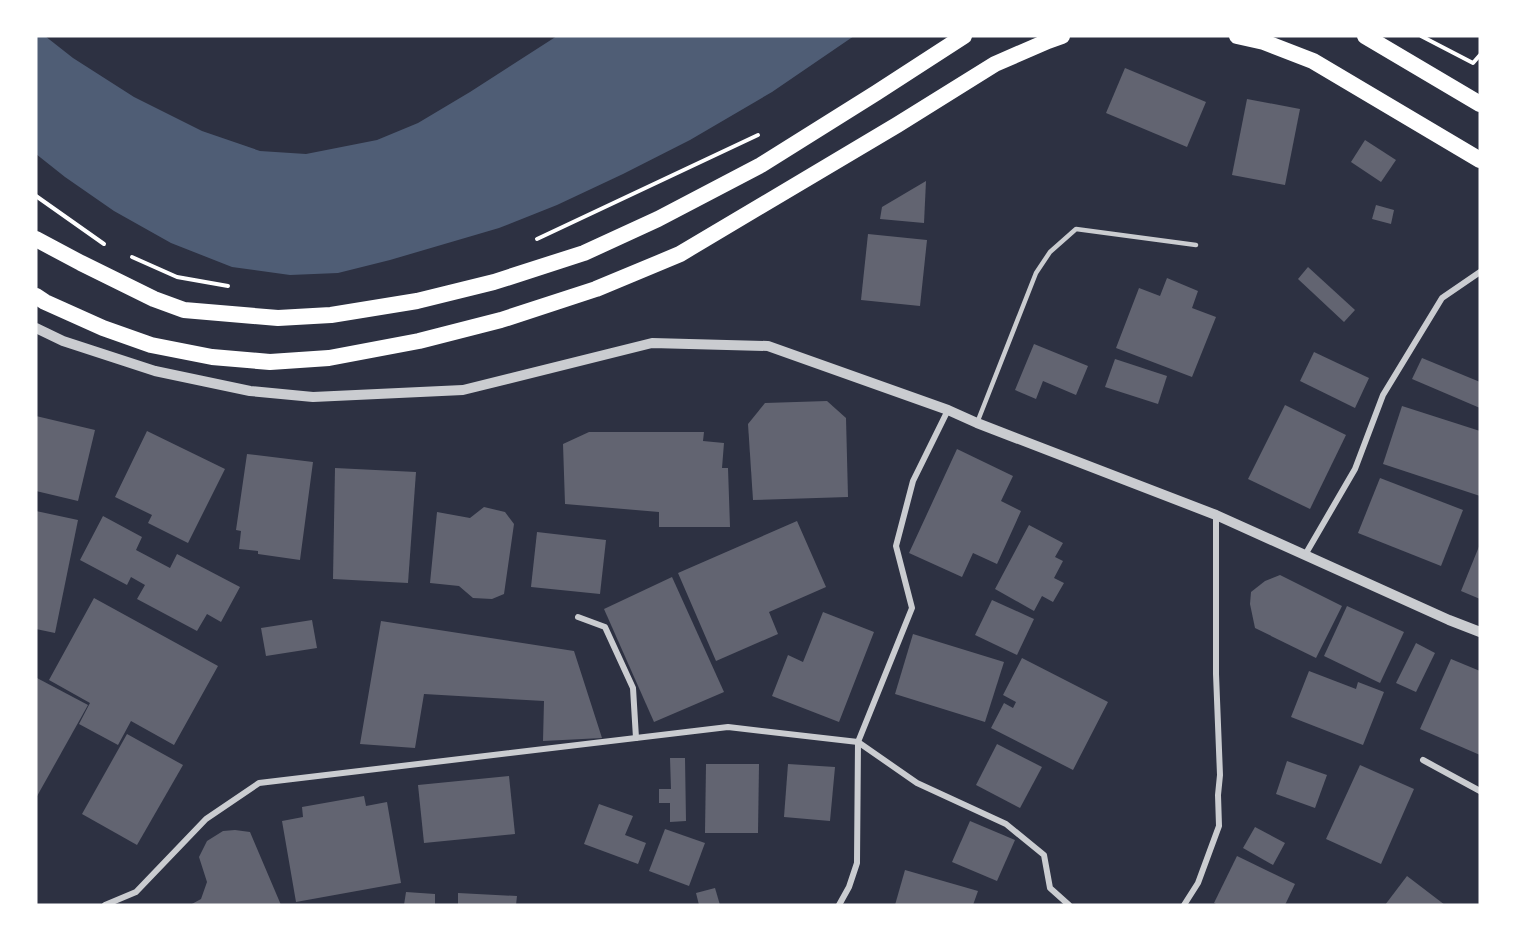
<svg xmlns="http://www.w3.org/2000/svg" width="1516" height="941" font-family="'Sofia Sans Condensed',sans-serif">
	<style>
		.water { fill: #4f5d75 }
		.building { fill: #626471 }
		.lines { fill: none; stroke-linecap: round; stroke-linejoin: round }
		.path { stroke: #fff; stroke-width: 4 }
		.service { stroke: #caccd0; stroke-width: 4.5 }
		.minor { stroke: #caccd0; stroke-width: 6 }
		.tertiary { stroke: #caccd0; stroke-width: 10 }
		.trunk { stroke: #fff; stroke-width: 16 }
	</style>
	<rect width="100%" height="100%" fill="#2d3142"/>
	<!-- water -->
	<polygon class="water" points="36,36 45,36 73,58 134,97 202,131 260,151 306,154 377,140 418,123 470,92 557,36 854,36 772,92 690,140 623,174 557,205 499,228 390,260 338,273 290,275 232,267 171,243 114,211 65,177 36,154"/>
	<!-- building -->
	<g class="building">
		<polygon points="1125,68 1206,102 1187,147 1106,113"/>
		<polygon points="1247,99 1300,109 1285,185 1232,175"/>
		<polygon points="1365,140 1396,160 1381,182 1351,162"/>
		<polygon points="926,181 924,223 880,219 882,207"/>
		<polygon points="1376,205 1394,210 1391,224 1372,219"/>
		<polygon points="868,234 927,240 920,306 861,300"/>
		<polygon points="1308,267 1355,310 1344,322 1298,279"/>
		<polygon points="1167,278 1198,291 1192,308 1216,317 1192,377 1116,348 1139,288 1160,296"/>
		<polygon points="1034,344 1088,366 1076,395 1043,381 1036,399 1015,390"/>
		<polygon points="1314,352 1369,378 1355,408 1300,381"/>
		<polygon points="1422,358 1480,382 1480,408 1412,379"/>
		<polygon points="1115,359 1167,376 1158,404 1105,387"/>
		<polygon points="827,401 846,418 848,497 753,500 748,424 765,403"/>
		<polygon points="1285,405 1346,435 1310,509 1248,479"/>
		<polygon points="1402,406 1480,431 1480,496 1383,464"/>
		<polygon points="36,416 95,430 78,501 36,491"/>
		<polygon points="147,431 225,469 188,543 148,523 152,515 115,497"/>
		<polygon points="589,432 704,432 703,441 724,443 722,468 728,468 730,527 659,527 659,512 565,504 563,444"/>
		<polygon points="957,449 1013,476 1001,501 1021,511 997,564 973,553 962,577 909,553"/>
		<polygon points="247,454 313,462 300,560 258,554 258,551 239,549 241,531 236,530"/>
		<polygon points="335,468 416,472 408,583 333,579"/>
		<polygon points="1380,478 1463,510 1441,566 1358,533"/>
		<polygon points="484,507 505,512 514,524 504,594 492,599 473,598 459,586 430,583 437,512 470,518"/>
		<polygon points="36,511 78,520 55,633 36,629"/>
		<polygon points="103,516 142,537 136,550 170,568 177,554 240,587 221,622 207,614 197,631 137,599 145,585 131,577 127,585 80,560"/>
		<polygon points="797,521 826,587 769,612 778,634 716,661 678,573"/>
		<polygon points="1029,525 1063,543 1055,557 1063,561 1054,578 1064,583 1053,602 1042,596 1034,611 995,589"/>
		<polygon points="537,532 606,540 600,594 531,587"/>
		<polygon points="1480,544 1480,599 1461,591"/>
		<polygon points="1280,575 1342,606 1316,658 1255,628 1250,604 1251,592 1265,581"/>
		<polygon points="672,577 724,692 654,722 604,609"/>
		<polygon points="94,598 218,666 174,745 131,721 118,745 79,724 90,703 49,680"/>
		<polygon points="992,600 1034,619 1017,655 975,635"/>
		<polygon points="1347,606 1404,632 1380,683 1324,656"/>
		<polygon points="823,612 874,632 839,722 772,696 788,655 803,662"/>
		<polygon points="312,620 317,648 266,656 261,628"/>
		<polygon points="381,621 574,651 602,738 543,741 544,701 424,694 415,748 360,744"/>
		<polygon points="913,634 1004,662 985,722 895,694"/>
		<polygon points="1416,643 1435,653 1416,692 1396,683"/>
		<polygon points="1022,658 1108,702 1073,770 991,728 1004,703 1013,708 1016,702 1003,695"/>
		<polygon points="1451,659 1480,671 1480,755 1420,729"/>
		<polygon points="1309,671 1356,689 1358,682 1384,692 1363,745 1291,717"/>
		<polygon points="37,678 88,705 36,798 36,680"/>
		<polygon points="127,734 183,765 137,845 82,814"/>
		<polygon points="997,744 1042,767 1020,808 976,785"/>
		<polygon points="670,758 685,758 686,821 670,822 670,803 659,803 659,789 671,789"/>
		<polygon points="1287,761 1327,775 1315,808 1276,794"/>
		<polygon points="706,764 759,764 758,833 705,833"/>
		<polygon points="788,764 835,767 830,821 784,817"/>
		<polygon points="1360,765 1414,789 1381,864 1326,839"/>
		<polygon points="509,776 515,834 424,843 418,785"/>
		<polygon points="364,796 366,806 387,802 401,883 296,902 282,821 303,817 302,807"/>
		<polygon points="599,804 633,816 625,835 646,843 638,864 584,844"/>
		<polygon points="970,821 1015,840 997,881 952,862"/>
		<polygon points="1255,827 1285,843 1273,865 1243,848"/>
		<polygon points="665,829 705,843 689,886 649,871"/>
		<polygon points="235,830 250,832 281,905 190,905 201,899 207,882 199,857 207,841 223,831"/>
		<polygon points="1237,856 1295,884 1285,905 1218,905 1214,903"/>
		<polygon points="905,870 978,891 973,905 895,905"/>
		<polygon points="1407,876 1445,905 1385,905"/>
		<polygon points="715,888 720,905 699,905 696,893"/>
		<polygon points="406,892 435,894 435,905 404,905"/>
		<polygon points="458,893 517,896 516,905 458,905"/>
	</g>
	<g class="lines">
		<!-- path -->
		<g class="path">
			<polyline points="1421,36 1473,63 1480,55"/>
			<polyline points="36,196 104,244"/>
			<polyline points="537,239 758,135"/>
			<polyline points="132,257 177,277 228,286"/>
		</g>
		<!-- service -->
		<polyline class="service" points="977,423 1036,273 1050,252 1076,229 1196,245"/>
		<!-- minor -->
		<g class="minor">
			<polyline points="1305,555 1355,469 1383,395 1442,298 1480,272"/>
			<polyline points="578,617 605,627 633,688 636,738"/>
			<polyline points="1423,760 1480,791"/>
			<polyline points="105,905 136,892 206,819 259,783 728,727 858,742 917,783 1006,824 1044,855 1050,888 1069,905"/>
			<polyline points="839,905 849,887 857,863 858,742 912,608 896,546 913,481 948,410"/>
			<polyline points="1184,905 1198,883 1219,826 1218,795 1220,775 1216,674 1216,515"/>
		</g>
		<!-- tertiary -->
		<polyline class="tertiary" points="36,328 63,341 155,371 250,391 313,397 463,390 652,343 768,346 948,410 977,423 1216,515 1449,620 1480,632"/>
		<!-- trunk -->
		<g class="trunk">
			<polyline points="1237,36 1264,42 1313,61 1480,160"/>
			<polyline points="1365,36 1480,104"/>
			<polyline points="36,239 81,263 154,299 184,310 278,318 331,315 417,301 494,282 584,253 658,219 761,165 876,93 964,36"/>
			<polyline points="36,296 45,302 103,328 151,345 212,357 270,362 329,358 419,341 501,320 596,289 680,254 897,125 995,64 1048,41 1062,36"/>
		</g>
	</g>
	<!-- border -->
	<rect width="1516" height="941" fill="none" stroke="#ffffff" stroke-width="75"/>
</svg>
